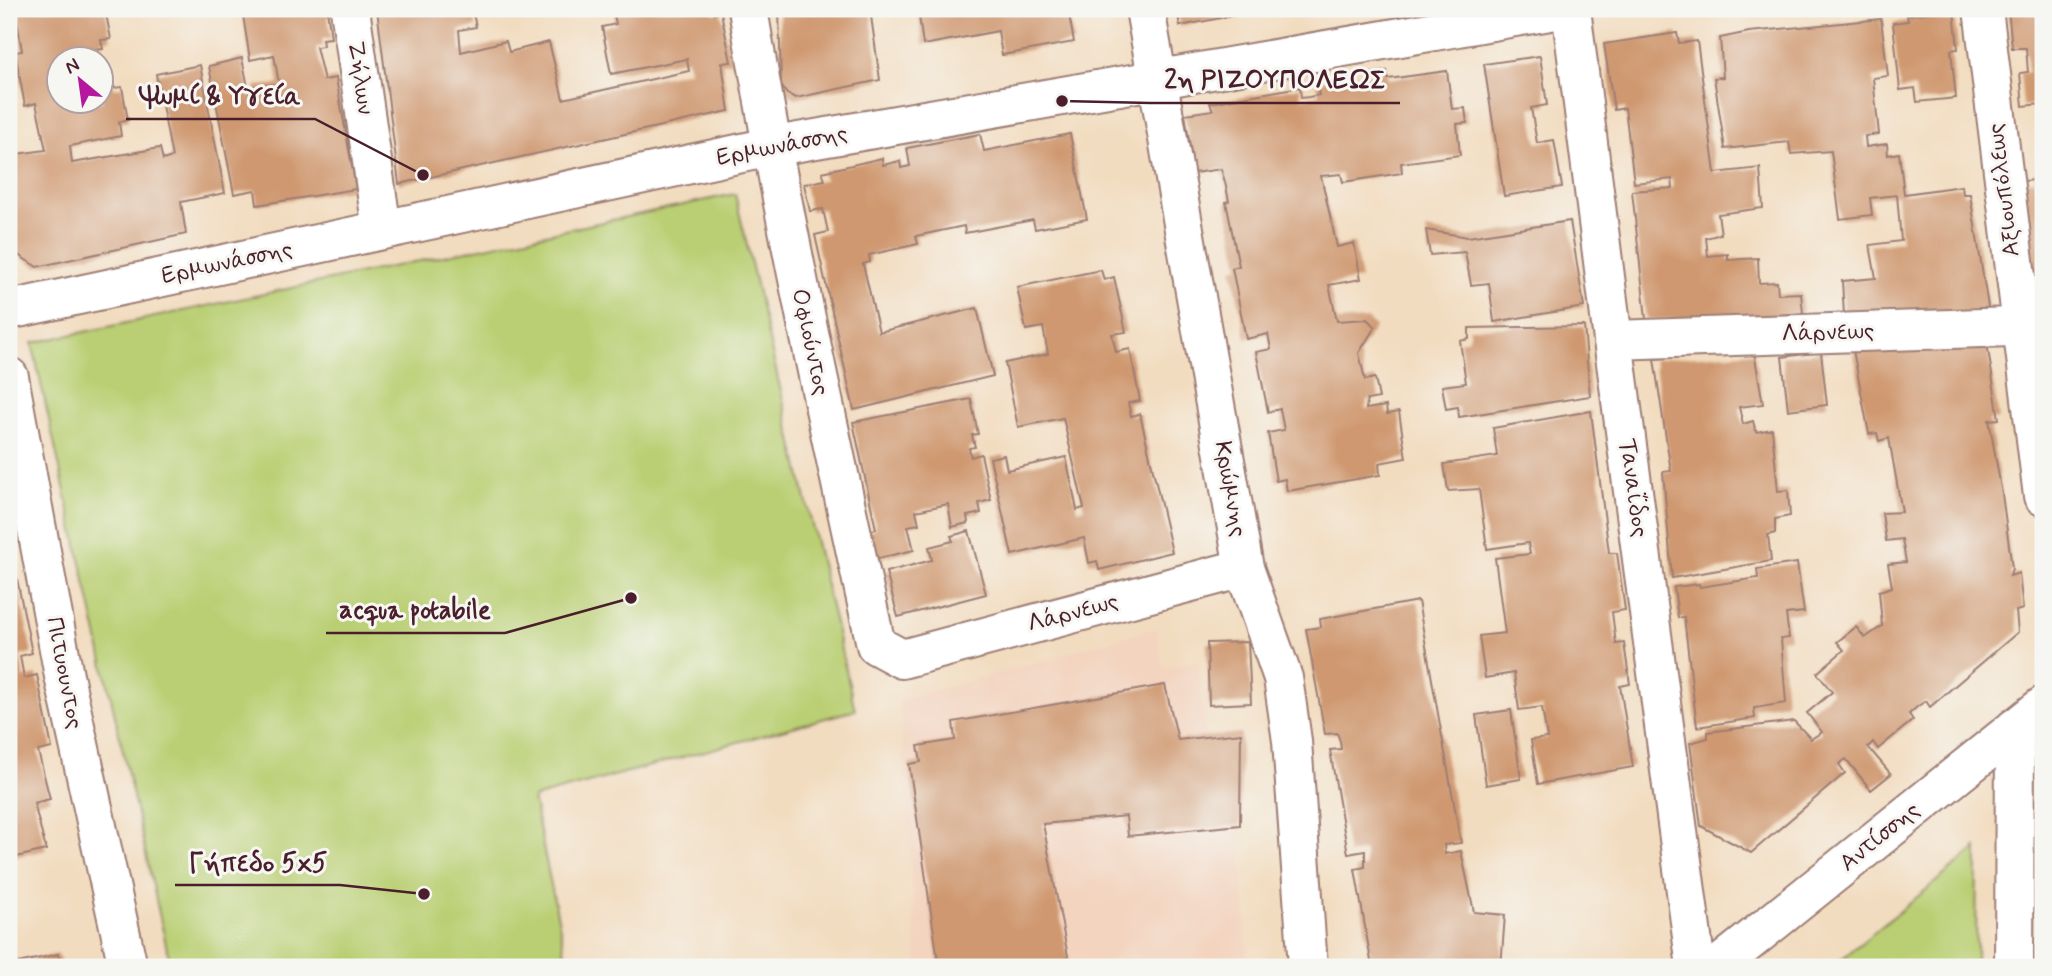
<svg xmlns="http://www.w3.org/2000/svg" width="2052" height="976" font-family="Mynerve,sans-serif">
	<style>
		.built { fill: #f3d4bf }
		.green { fill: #bacf73; stroke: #82774f; stroke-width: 2 }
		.building { fill: #cf986f }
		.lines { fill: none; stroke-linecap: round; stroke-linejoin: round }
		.street-casing { stroke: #9e7e75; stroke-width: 42 }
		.street { stroke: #fff; stroke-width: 38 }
		.labels { text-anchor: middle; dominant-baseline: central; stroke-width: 6; stroke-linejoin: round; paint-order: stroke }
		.street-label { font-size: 24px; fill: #4a1f2b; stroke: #f6f6f2 }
		.leader { fill: none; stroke: #4a1f2b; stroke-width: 2.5 }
		.callout-dot { fill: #4a1f2b; stroke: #f6f6f2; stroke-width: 2.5 }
		.callout-label { font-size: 26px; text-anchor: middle; font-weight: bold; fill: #4a1f2b; stroke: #f6f6f2; stroke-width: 6; stroke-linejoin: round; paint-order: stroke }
	</style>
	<rect width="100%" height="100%" fill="#f6f6f2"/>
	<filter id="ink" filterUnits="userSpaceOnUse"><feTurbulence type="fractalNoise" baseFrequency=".0143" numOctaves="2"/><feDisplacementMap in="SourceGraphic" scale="14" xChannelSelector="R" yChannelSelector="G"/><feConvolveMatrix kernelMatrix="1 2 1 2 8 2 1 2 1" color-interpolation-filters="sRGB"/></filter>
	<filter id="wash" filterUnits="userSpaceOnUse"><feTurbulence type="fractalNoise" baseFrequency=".00686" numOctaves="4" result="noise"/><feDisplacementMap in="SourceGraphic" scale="28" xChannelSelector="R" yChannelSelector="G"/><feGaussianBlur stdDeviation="1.57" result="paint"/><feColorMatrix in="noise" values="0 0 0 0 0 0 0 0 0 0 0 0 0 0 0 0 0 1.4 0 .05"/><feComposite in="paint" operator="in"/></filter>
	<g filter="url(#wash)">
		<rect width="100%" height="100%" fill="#f2dcbf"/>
		<!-- built -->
		<polygon class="built" points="1156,628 1163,668 1198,661 1205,737 1241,733 1240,825 1248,967 917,967 900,700"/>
		<!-- green -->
		<g class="green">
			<polygon points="735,194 855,710 533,798 568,967 171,967 32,343"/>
			<polygon points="1977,848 1976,967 1832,967"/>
		</g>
		<g id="blocks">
			<!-- building -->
			<g class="building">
				<polygon points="15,9 105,9 111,39 101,40 103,49 92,50 94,60 60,60 60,102 102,102 102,78 111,76 114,88 122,87 128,120 119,122 121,136 70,146 72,163 160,148 163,160 172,157 156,74 200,65 225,193 181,202 186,234 37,267 12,251 9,227 9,155 46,150 36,103 25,106 15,52 22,51"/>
				<polygon points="216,9 241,9 241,10 217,14"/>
				<polygon points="242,9 327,9 331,38 322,39 323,46 316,47 324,80 336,78 356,189 257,205 255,190 234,194 209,66 242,58 250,97 257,96 255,86 279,84 274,55 250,60"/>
				<polygon points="377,9 455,9 456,12 472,9 476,27 459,30 461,52 506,41 509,52 549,42 563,99 689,71 687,59 611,74 602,27 616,24 614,15 632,11 632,9 713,9 714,14 721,12 731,62 722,63 729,111 399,184"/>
				<polygon points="779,9 870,9 880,80 796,98 787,94 781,85"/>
				<polygon points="918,9 1068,9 1074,42 1002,55 998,31 923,45"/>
				<polygon points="1177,9 1262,9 1262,10 1180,26"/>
				<polygon points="2008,9 2043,9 2043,104 2023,106 2020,73 2028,72 2026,48 2012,48"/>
				<polygon points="1954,10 1958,49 1951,50 1956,98 1917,102 1915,88 1900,90 1893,23 1908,21 1907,15"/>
				<polygon points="1881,19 1888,76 1873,78 1879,134 1865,136 1866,147 1887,144 1888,155 1899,153 1904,194 1962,186 1963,194 1970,194 1989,313 1844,315 1842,281 1876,278 1870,245 1901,241 1897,195 1870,198 1872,215 1840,219 1831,151 1791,154 1789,142 1725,149 1714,78 1723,77 1720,38 1749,32"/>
				<polygon points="1677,33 1679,43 1697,41 1715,173 1760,168 1763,208 1718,214 1721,234 1706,238 1708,256 1728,254 1728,260 1758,258 1759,283 1777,282 1778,294 1801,293 1803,313 1732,319 1646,319 1632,191 1673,188 1672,179 1634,183 1625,108 1614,110 1604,44"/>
				<polygon points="1540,56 1547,105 1531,108 1537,143 1554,140 1562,187 1504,196 1484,64"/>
				<polygon points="1387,71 1388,79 1447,71 1452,109 1465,108 1467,123 1457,124 1460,155 1401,163 1402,173 1343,182 1341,174 1321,176 1337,247 1354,243 1361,279 1329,285 1337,321 1367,319 1375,327 1359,353 1365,380 1375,378 1379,398 1367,400 1366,409 1386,406 1387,414 1399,412 1406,458 1379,463 1380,475 1287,491 1285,479 1276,481 1268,433 1284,430 1280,409 1268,412 1256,352 1271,349 1268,334 1246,339 1232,268 1239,266 1226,202 1229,201 1225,182 1221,169 1194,173 1185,114 1213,110 1210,103 1300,87 1301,98 1309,97 1319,95 1316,82"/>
				<polygon points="980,134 984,151 1070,134 1087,219 1035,229 1033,220 965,233 964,226 916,236 918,244 869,255 870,262 863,264 879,332 977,308 993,376 854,410 815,235 828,232 823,209 810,211 804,184 825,180 822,172 882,158 883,165 900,161 901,168 910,166 907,148"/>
				<polygon points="2043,170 2043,307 2037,307 2024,181 2036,180 2035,171"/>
				<polygon points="1570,221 1584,307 1494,322 1489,283 1471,285 1465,252 1430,255 1426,230 1468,237"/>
				<polygon points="1101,270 1104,280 1114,277 1126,332 1112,334 1116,352 1130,349 1140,401 1128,403 1131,416 1140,414 1172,552 1099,570 1097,561 1089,563 1084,538 1012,555 990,458 1004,455 1007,470 1066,457 1077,510 1084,508 1063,418 1018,427 1005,363 1048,354 1043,327 1026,330 1017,287"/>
				<polygon points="1584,326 1590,396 1459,417 1458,407 1446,409 1442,386 1466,383 1460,341 1469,339 1469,328"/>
				<polygon points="1987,343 1999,419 1989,420 2002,494 2012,568 2010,576 2019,573 2023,609 2016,611 2018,632 1930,707 1926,701 1918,706 1909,714 1913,720 1878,749 1873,742 1868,747 1891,774 1871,790 1846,759 1839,764 1845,773 1751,853 1701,826 1690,743 1708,738 1708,732 1794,721 1811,739 1822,732 1807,713 1832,692 1817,673 1844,650 1837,642 1856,627 1865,638 1882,626 1879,591 1892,587 1888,564 1906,562 1902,539 1886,541 1882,513 1902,512 1889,438 1879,441 1877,433 1869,434 1853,350"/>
				<polygon points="1754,352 1763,404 1739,407 1743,424 1753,421 1756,432 1772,429 1778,491 1788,490 1790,516 1775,519 1775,533 1768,535 1771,561 1672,578 1663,472 1671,471 1654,359"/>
				<polygon points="1821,352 1827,405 1788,410 1782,357"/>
				<polygon points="971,399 978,434 972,435 975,447 969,448 971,457 981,454 991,500 979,503 981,513 967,516 968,523 952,527 948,504 916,511 919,524 908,526 914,550 875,559 869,531 876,529 853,422"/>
				<polygon points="1591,411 1609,553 1617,553 1625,610 1612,612 1616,644 1624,643 1630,684 1620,686 1633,767 1538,784 1531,740 1547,738 1542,707 1519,710 1514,673 1485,678 1479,636 1505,633 1495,558 1530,554 1528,543 1487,549 1479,489 1448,491 1444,464 1497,456 1493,428"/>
				<polygon points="969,531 986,594 898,617 886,572 932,560 929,547 953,541 951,536"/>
				<polygon points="9,542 13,558 9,559"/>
				<polygon points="1797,563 1804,612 1786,614 1789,638 1781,639 1786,703 1754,708 1755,718 1697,727 1684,617 1678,618 1674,587 1699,584 1700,587 1758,578 1757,569"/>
				<polygon points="15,569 32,653 20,656 24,678 37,675 52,748 38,751 50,799 34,803 46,850 12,858 11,869 9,869 9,571"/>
				<polygon points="1418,601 1461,843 1444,845 1445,854 1461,851 1474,912 1505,915 1501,967 1372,967 1355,869 1365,867 1365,851 1348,854 1330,750 1341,749 1340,741 1337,733 1325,734 1306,629 1321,627 1320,619"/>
				<polygon points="1248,642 1251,703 1209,705 1207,643"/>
				<polygon points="1165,685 1178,740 1241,733 1240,825 1128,836 1126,816 1043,824 1070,967 939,967 909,764 921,762 918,746 955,740 953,722"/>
				<polygon points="1511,710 1521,779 1486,785 1476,715"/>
				<polygon points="58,954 62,967 9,967 9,965"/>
			</g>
		</g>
	</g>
	<g filter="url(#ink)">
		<use href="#blocks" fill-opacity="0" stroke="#9e7e75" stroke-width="2"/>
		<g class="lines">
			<!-- street casing -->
			<g class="street-casing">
				<g id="street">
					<polyline points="350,9 382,230"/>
					<path d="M748 9C783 222 830 433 876 645L902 659 1244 568"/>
					<polyline points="1145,9 1244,568 1283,678 1292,741 1308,967"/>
					<polyline points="1571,9 1613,340 1696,967"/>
					<polyline points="1983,9 2043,496"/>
					<polyline points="9,310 770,147 1561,9"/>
					<polyline points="1613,340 2043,326"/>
					<polyline points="9,377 64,676 128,967"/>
					<polyline points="1717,967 2043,706"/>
					<polyline points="2014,967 2015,728"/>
				</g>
			</g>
			<!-- street -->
			<use href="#street" class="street"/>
		</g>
	</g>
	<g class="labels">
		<!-- street labels -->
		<g class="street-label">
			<text transform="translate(360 78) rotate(82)">Ζήλων</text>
			<text transform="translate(782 146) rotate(-11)">Ερμωνάσσης</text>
			<text transform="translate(2004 190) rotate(-97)">Αξιουπόλεως</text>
			<text transform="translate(227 263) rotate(-12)">Ερμωνάσσης</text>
			<text transform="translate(1828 333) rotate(-2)">Λάρνεως</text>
			<text transform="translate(810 342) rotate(78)">Οφιούντος</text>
			<text transform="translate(1633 488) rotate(82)">Ταναΐδος</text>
			<text transform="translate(1230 489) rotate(80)">Κρώμνης</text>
			<text transform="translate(1073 613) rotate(-15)">Λάρνεως</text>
			<text transform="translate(64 673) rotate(79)">Πιτυουντος</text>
			<text transform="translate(1880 837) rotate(-39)">Αντίσσης</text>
		</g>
	</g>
	<!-- callouts -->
	<path class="leader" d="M1062 101L1150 103H1400M423 175L315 119H126M631 598L505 633H326M424 894L340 885H175"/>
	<g class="callout-dot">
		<circle cx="1062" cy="101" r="7"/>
		<circle cx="423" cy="175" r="7"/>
		<circle cx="631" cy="598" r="7"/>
		<circle cx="424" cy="894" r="7"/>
	</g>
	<g class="callout-label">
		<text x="1275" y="88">2η ΡΙΖΟΥΠΟΛΕΩΣ</text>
		<text x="220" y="104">Ψωμί &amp; Υγεία</text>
		<text x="415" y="618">acqua potabile</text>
		<text x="258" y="871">Γήπεδο 5x5</text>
	</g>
	<!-- margin -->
	<rect width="2052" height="976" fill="none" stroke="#f6f6f2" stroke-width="35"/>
	<!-- north arrow -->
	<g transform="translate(80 80) rotate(331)"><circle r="33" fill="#f6f6f2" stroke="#b1a0a2" stroke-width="2"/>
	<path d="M0-5L12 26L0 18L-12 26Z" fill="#b5179e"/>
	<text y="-10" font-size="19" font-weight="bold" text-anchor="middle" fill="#4a1f2b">N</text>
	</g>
</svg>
